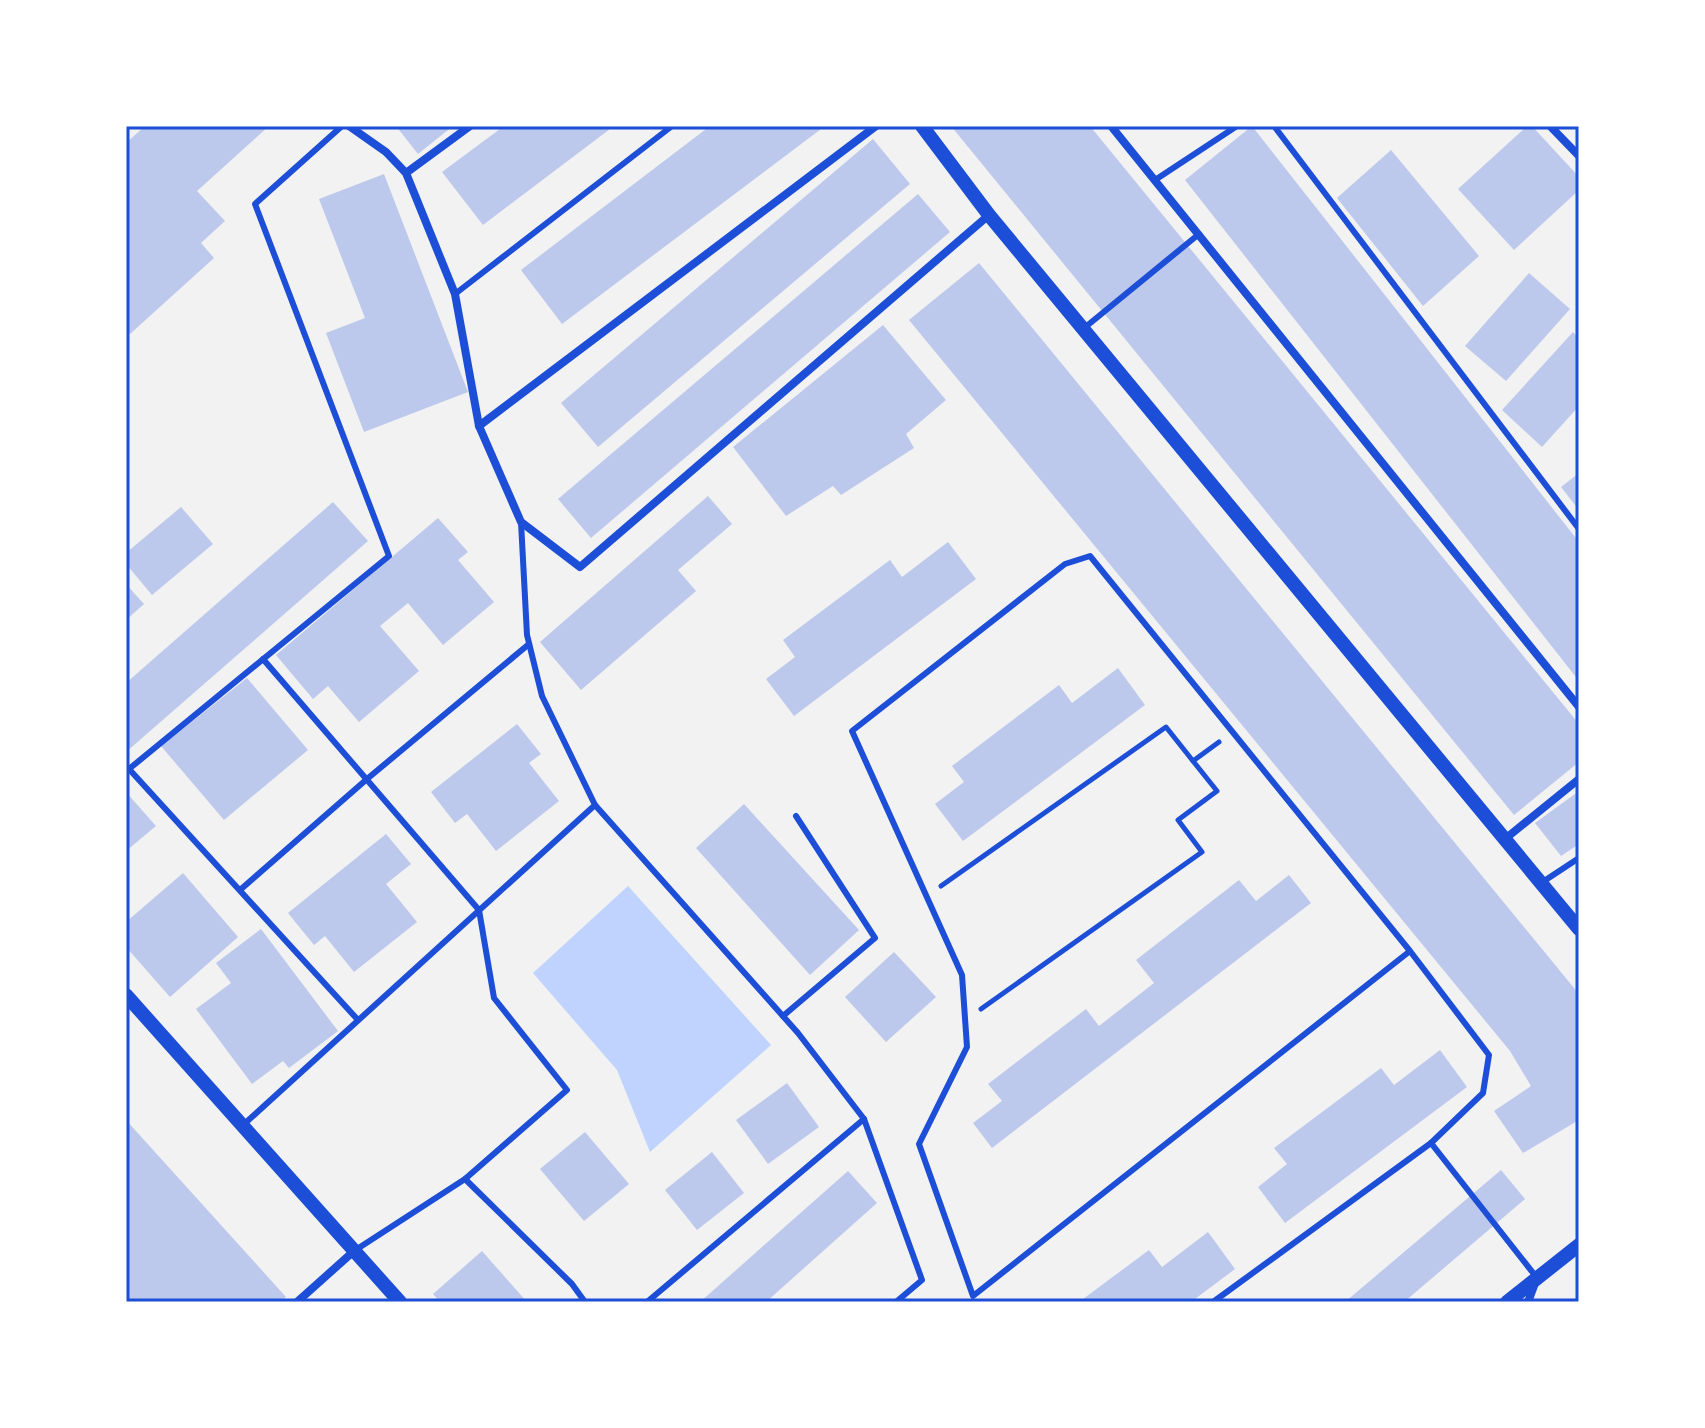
<svg xmlns="http://www.w3.org/2000/svg" width="1705" height="1428" font-family="Inter,sans-serif">
	<style>
		.water { fill: #bfd3fe }
		.building { fill: #bdc9ec }
		.lines { fill: none; stroke-linecap: round; stroke-linejoin: round }
		.path { stroke: #1d4ed8; stroke-width: 5 }
		.service { stroke: #1d4ed8; stroke-width: 6 }
		.minor { stroke: #1d4ed8; stroke-width: 8 }
		.tertiary { stroke: #1d4ed8; stroke-width: 14 }
		.neatline { fill: none; stroke: #1d4ed8; stroke-width: 3 }
	</style>
	<rect width="100%" height="100%" fill="#f2f2f2"/>
	<!-- water -->
	<polygon class="water" points="628,886 771,1045 650,1152 617,1070 533,973"/>
	<!-- building -->
	<g class="building">
		<polygon points="145,126 269,126 197,191 225,221 201,243 214,258 130,334 126,330 126,143"/>
		<polygon points="396,126 453,126 418,154"/>
		<polygon points="504,126 614,126 483,225 442,172"/>
		<polygon points="710,126 825,126 562,324 521,270"/>
		<polygon points="951,126 1090,126 1579,724 1579,762 1514,815"/>
		<polygon points="1252,126 1579,542 1579,681 1185,180"/>
		<polygon points="1527,126 1532,126 1579,177 1579,190 1514,250 1458,189"/>
		<polygon points="873,139 910,184 598,447 561,403"/>
		<polygon points="1391,150 1479,256 1423,306 1337,198"/>
		<polygon points="384,174 468,392 364,432 326,333 365,318 319,199"/>
		<polygon points="918,194 950,232 591,538 558,499"/>
		<polygon points="979,263 1579,994 1579,1120 1523,1153 1494,1111 1531,1086 1510,1051 909,320"/>
		<polygon points="1529,273 1570,309 1506,381 1465,346"/>
		<polygon points="883,325 946,400 906,434 914,448 841,495 833,486 786,516 733,447"/>
		<polygon points="1573,332 1579,338 1579,406 1542,447 1502,410"/>
		<polygon points="1579,473 1579,510 1561,487"/>
		<polygon points="708,496 732,524 678,570 696,591 581,690 540,642"/>
		<polygon points="333,502 368,541 126,752 126,683"/>
		<polygon points="181,507 213,544 152,595 126,564 126,553"/>
		<polygon points="438,518 468,552 458,560 494,602 443,645 408,603 380,626 419,671 359,722 328,686 313,699 276,655"/>
		<polygon points="948,542 976,579 794,716 766,679 795,657 783,640 890,560 902,577"/>
		<polygon points="126,584 144,604 126,620"/>
		<polygon points="1118,668 1145,705 963,841 935,804 964,782 952,766 1059,685 1072,703"/>
		<polygon points="247,678 308,750 224,820 161,746"/>
		<polygon points="517,724 541,754 529,763 559,801 496,851 467,814 455,823 431,792"/>
		<polygon points="1579,791 1579,844 1561,856 1535,823"/>
		<polygon points="126,792 156,826 126,851"/>
		<polygon points="744,804 859,930 810,975 696,848"/>
		<polygon points="386,834 411,864 386,884 417,922 354,972 325,936 314,945 288,913"/>
		<polygon points="183,873 238,937 170,997 126,947 126,922"/>
		<polygon points="1289,875 1311,903 992,1148 973,1123 1002,1101 988,1084 1086,1009 1099,1026 1154,983 1136,960 1239,880 1256,901"/>
		<polygon points="261,929 338,1031 289,1068 283,1061 252,1084 196,1009 231,983 216,963"/>
		<polygon points="894,952 936,997 886,1042 845,997"/>
		<polygon points="1440,1050 1467,1087 1285,1223 1258,1187 1287,1164 1274,1148 1381,1068 1394,1085"/>
		<polygon points="787,1083 819,1127 768,1164 736,1120"/>
		<polygon points="126,1120 286,1297 280,1302 126,1302"/>
		<polygon points="585,1132 629,1184 584,1221 540,1169"/>
		<polygon points="712,1152 744,1193 697,1230 665,1190"/>
		<polygon points="1501,1170 1525,1199 1404,1302 1345,1302"/>
		<polygon points="848,1171 877,1203 766,1302 700,1302"/>
		<polygon points="1208,1232 1235,1269 1191,1302 1079,1302 1149,1250 1162,1267"/>
		<polygon points="482,1251 527,1302 440,1302 433,1294"/>
	</g>
	<g class="lines">
		<!-- path -->
		<g class="path">
			<polyline points="941,886 1166,727 1193,761"/>
			<polyline points="981,1009 1202,852 1178,820 1217,791 1193,761 1219,742"/>
		</g>
		<!-- service -->
		<g class="service">
			<polyline points="342,126 255,204 389,556 129,769 358,1020"/>
			<polyline points="1274,126 1579,529"/>
			<polyline points="1155,180 1237,126"/>
			<polyline points="455,294 672,126"/>
			<polyline points="1083,329 1199,234"/>
			<polyline points="263,659 479,910 494,998 567,1090 465,1179 354,1251"/>
			<polyline points="595,805 798,1033 864,1119 922,1280 896,1302"/>
			<polyline points="1541,883 1579,858"/>
			<polyline points="240,890 367,779 529,644"/>
			<polyline points="1410,951 1090,556 1065,564 852,731 962,975 967,1047 919,1144 973,1296 1410,951 1489,1055 1483,1093 1431,1143 1537,1278"/>
			<polyline points="783,1016 875,938 796,816"/>
			<polyline points="242,1126 595,805 542,696 527,635 521,522"/>
			<polyline points="465,1179 572,1284 585,1302"/>
			<polyline points="647,1302 864,1119"/>
			<polyline points="1213,1302 1431,1143"/>
		</g>
		<!-- minor -->
		<g class="minor">
			<polyline points="349,126 386,152 406,173 455,294 479,426 521,522 580,567 989,215"/>
			<polyline points="1111,126 1579,707"/>
			<polyline points="1550,126 1579,156"/>
			<polyline points="406,173 470,126"/>
			<polyline points="479,426 876,126"/>
			<polyline points="1505,839 1579,779"/>
			<polyline points="297,1302 354,1251"/>
			<polyline points="1528,1302 1535,1283"/>
		</g>
		<!-- tertiary -->
		<g class="tertiary">
			<polyline points="922,126 989,215 1579,929"/>
			<polyline points="126,995 400,1302"/>
			<polyline points="1507,1302 1579,1245"/>
		</g>
	</g>
	<!-- border -->
	<rect width="1705" height="1428" fill="none" stroke="#ffffff" stroke-width="256"/>
	<rect x="128" y="128" width="1449" height="1172" class="neatline"/>
</svg>
